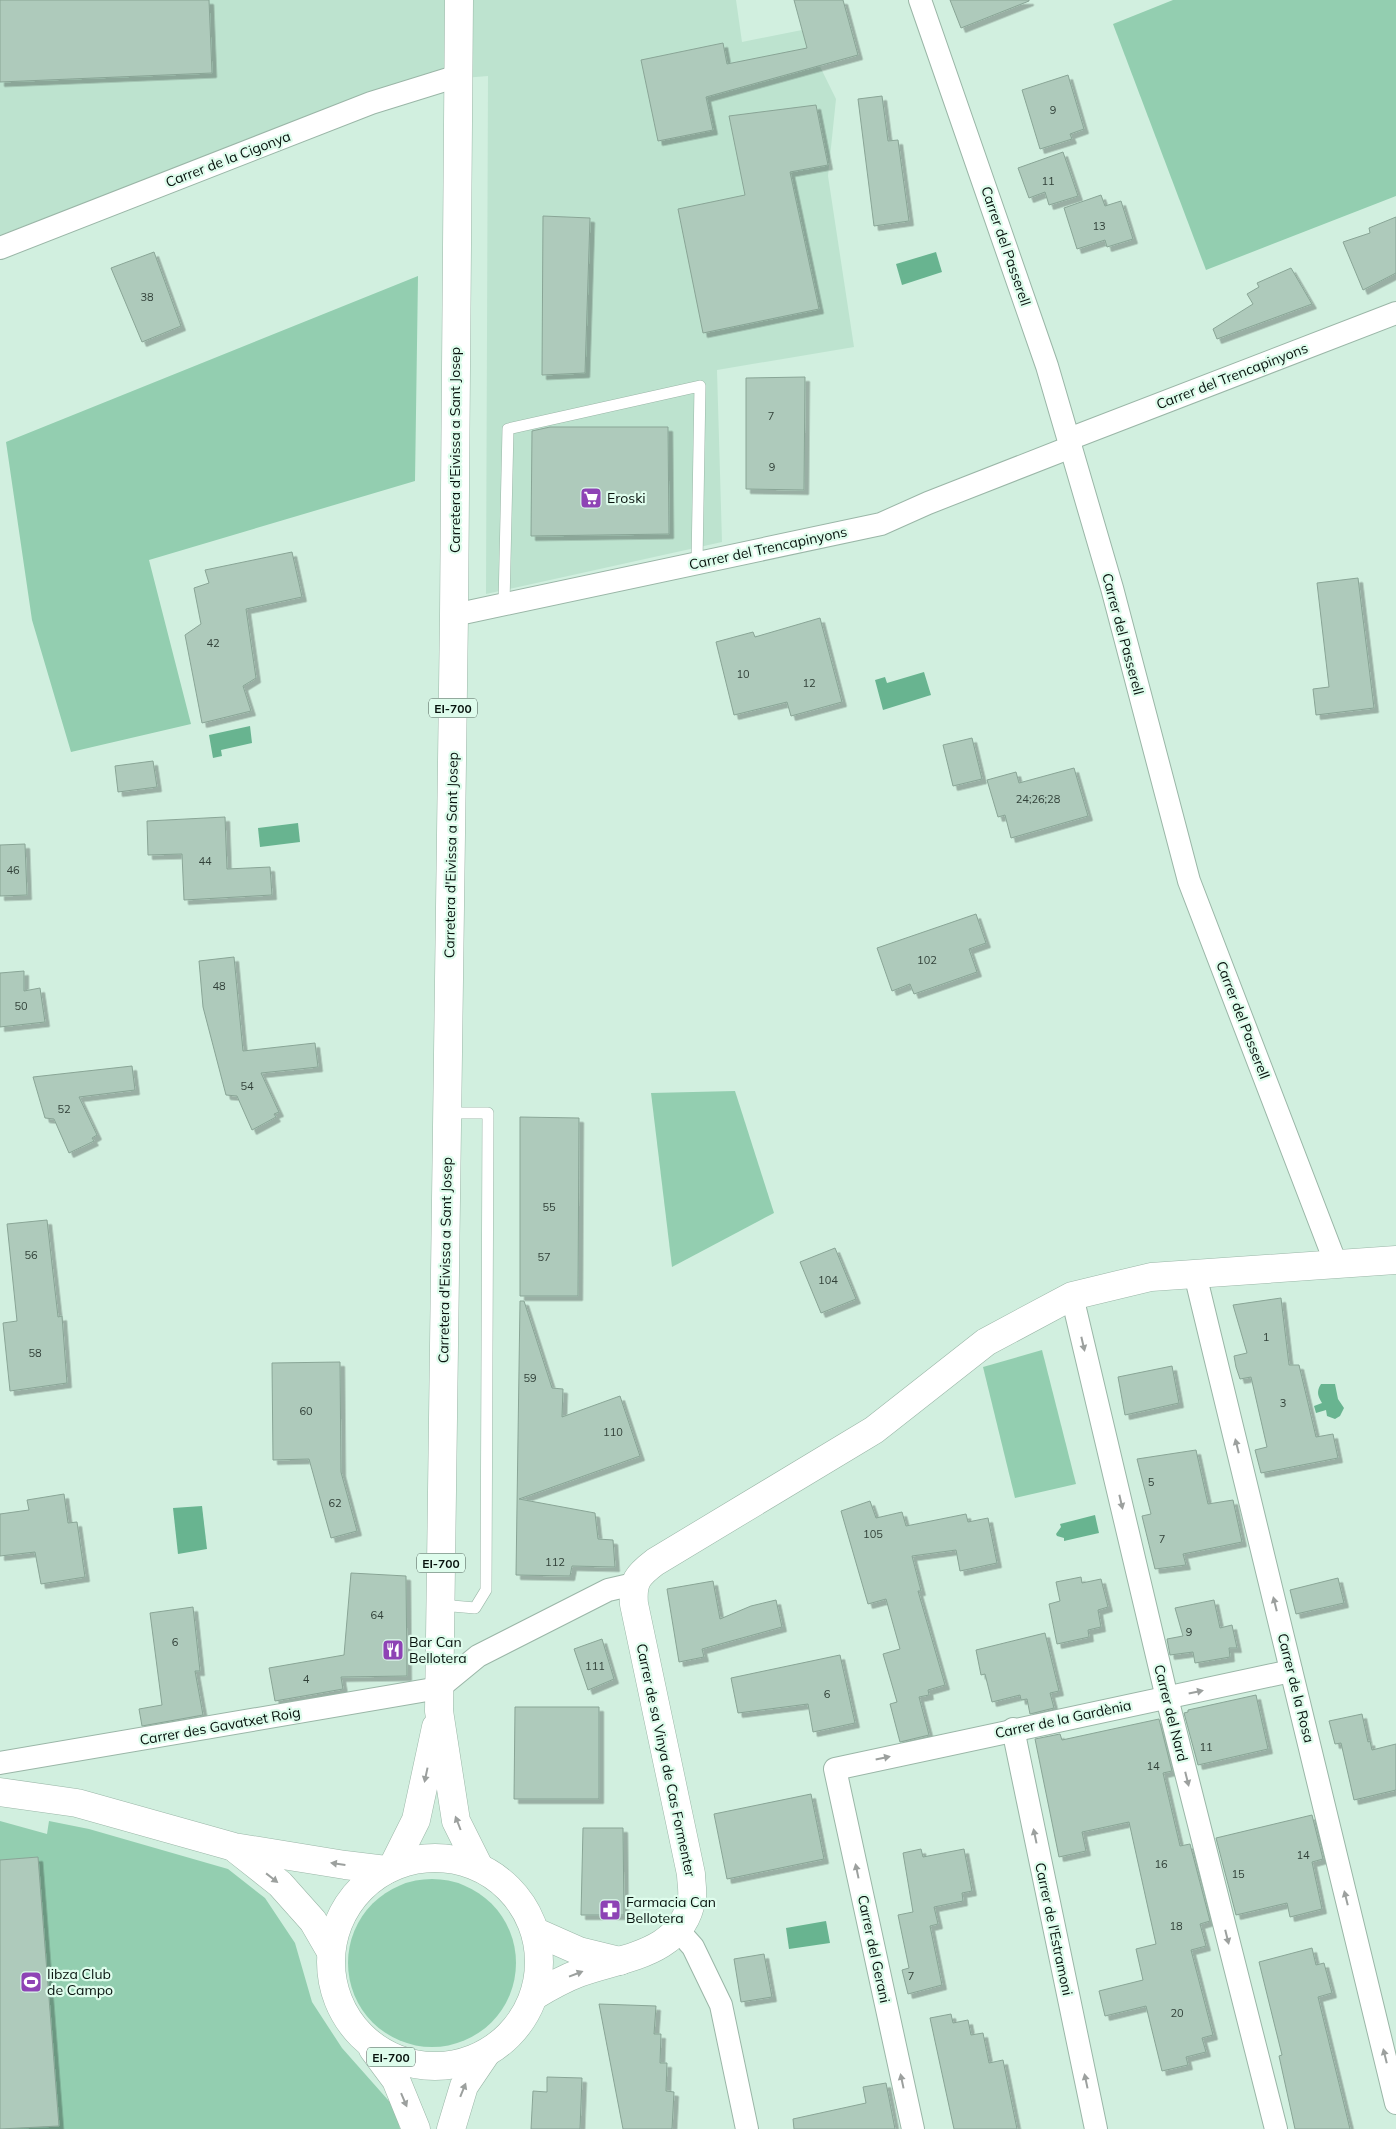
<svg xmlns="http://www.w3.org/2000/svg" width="1396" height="2129" font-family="Mulish,sans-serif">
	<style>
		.built { fill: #bde3cf }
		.green { fill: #93ceb0 }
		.water { fill: #68b490 }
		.building { fill: #aecabb; stroke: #89a596; filter: url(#shadow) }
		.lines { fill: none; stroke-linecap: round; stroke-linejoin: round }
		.lane-casing { stroke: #9ab6a7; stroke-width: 12 }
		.street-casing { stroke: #9ab6a7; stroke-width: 24 }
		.secondary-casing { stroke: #9ab6a7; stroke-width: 29 }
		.primary-casing { stroke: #9ab6a7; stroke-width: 29 }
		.lane { stroke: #fff; stroke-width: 11 }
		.street { stroke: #fff; stroke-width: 22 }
		.secondary { stroke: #fff; stroke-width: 28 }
		.primary { stroke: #fff; stroke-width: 28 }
		.oneway { fill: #9ca09e }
		.labels { text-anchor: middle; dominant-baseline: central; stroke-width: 4.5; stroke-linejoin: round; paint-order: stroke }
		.number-label { font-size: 11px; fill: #314038 }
		.shield { fill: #defcec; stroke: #485850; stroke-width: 1 }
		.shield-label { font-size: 12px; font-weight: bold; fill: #07120d }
		.street-label { font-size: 14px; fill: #07120d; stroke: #defcec }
		.poi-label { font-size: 14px; fill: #07120d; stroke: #defcec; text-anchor: start }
	</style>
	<defs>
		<filter id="shadow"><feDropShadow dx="4.5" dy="4.5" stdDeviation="0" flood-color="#0004"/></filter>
	</defs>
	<rect width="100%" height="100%" fill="#d1efdf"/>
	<!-- built -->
	<polygon class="built" points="0,0 736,0 742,42 802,30 836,99 828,176 854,347 717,370 722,542 486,594 488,76 402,83 0,235"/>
	<!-- green -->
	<g class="green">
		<polygon points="1173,0 1396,0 1396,196 1206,270 1113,24"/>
		<polygon points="418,276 415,481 149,560 191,724 71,752 32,620 6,442"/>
		<polygon points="735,1091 774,1213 672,1267 651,1093"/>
		<polygon points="1042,1350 1076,1484 1015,1498 983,1367"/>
		<polygon points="0,1821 47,1834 49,1821 89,1829 228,1869 265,1898 295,1943 312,2002 342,2048 396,2109 400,2129 0,2129"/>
		<circle cx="432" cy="1963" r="84"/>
	</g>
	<!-- water -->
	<g class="water">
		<polygon points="936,252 942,272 902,285 896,264"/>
		<polygon points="924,672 931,695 883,710 875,680 885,677 887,683"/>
		<polygon points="250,726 252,743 221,750 222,756 213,758 209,735"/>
		<polygon points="298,823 300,842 260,847 258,828"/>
		<path d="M1321 1384H1335L1338 1399 1344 1408 1340 1416 1335 1419 1327 1416 1326 1410 1316 1413 1314 1406 1322 1403C1318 1396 1316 1392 1321 1384Z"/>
		<polygon points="202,1506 207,1549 178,1554 173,1508"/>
		<polygon points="1095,1515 1099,1533 1064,1541 1064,1538 1057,1536 1056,1534 1061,1527 1060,1524"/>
		<polygon points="826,1921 830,1943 789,1949 786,1928"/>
	</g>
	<!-- building -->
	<g class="building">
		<polygon points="0,0 209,0 212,73 0,82"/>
		<polygon points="794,0 843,0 858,55 706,97 713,130 658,141 641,60 723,43 727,64 807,48"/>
		<polygon points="950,0 1029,0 1029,1 961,28"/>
		<polygon points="1068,75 1084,129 1070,134 1072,139 1040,149 1022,90"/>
		<polygon points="882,96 888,141 898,140 909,221 874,226 858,99"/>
		<polygon points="816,105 828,165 790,172 819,309 703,333 678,209 745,195 729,116"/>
		<polygon points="1063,152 1078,196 1049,205 1045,192 1029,198 1018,168"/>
		<polygon points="1101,195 1105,206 1121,201 1133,239 1107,247 1105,240 1077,249 1064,208"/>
		<polygon points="543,216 590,218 585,373 542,375"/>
		<polygon points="1396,217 1396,273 1363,290 1343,242 1370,233 1369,228"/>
		<polygon points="154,252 181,326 142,342 111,268"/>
		<polygon points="1291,268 1312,304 1217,339 1213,329 1253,304 1247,294 1259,287 1257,283"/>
		<polygon points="805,377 804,490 746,489 746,378"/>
		<polygon points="550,427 668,427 669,534 531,536 532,431"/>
		<polygon points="292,552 302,597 246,609 256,678 243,686 251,711 202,723 185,635 201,624 194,588 209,583 205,570"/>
		<polygon points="1358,578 1374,708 1316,715 1313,689 1329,687 1317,583"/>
		<polygon points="820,618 842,702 791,716 787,702 734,715 716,642 753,632 755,637"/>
		<polygon points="972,738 982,779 953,786 943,745"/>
		<polygon points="153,761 157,787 118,792 115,766"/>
		<polygon points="1074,768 1088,816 1011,838 1005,815 998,817 987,780 1016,772 1019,783"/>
		<polygon points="225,817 227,869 270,867 272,895 184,900 182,854 148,855 147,821"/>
		<polygon points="25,844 27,895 0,896 0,845"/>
		<polygon points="976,914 986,943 969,949 977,972 914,994 910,984 892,991 877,948"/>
		<polygon points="234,957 243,1051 315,1043 318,1067 261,1073 279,1112 274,1114 276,1117 252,1130 237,1096 226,1095 203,1007 199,961"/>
		<polygon points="24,971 24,991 40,988 45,1022 0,1027 0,973"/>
		<polygon points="132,1066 135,1090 79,1097 97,1135 92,1138 94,1141 69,1153 54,1119 45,1118 33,1077"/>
		<polygon points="520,1117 579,1118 578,1296 520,1296"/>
		<polygon points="47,1220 58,1317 62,1316 67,1383 10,1391 3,1323 17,1321 7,1224"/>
		<polygon points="835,1248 856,1299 821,1313 800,1262"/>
		<polygon points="1281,1298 1289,1365 1299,1365 1316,1437 1333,1434 1338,1458 1261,1473 1255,1450 1267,1447 1251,1377 1240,1379 1236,1367 1234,1356 1247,1353 1233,1305"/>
		<polygon points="520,1301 524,1301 552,1388 563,1389 562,1417 620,1396 640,1456 519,1499 595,1513 598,1539 613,1540 615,1567 572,1566 570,1576 516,1575"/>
		<polygon points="340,1362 341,1472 357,1531 331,1538 309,1459 273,1460 272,1363"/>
		<polygon points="1172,1366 1179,1403 1125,1415 1118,1377"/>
		<polygon points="1196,1450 1208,1504 1233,1500 1242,1542 1183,1554 1186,1565 1155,1569 1142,1516 1151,1514 1137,1459"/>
		<polygon points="64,1494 68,1523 77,1522 85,1577 41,1584 35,1552 0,1556 0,1514 29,1510 27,1500"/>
		<polygon points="870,1501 876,1518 902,1512 906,1526 966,1514 968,1522 988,1518 997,1563 960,1571 956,1550 912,1556 921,1591 918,1591 945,1685 928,1690 929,1695 919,1697 929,1735 900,1742 890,1704 897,1702 883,1654 900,1649 886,1599 868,1604 841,1511"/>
		<polygon points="351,1573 406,1576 407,1676 341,1677 343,1689 275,1701 269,1668 344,1655"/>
		<polygon points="1081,1577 1082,1583 1101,1579 1108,1607 1098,1610 1101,1627 1088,1630 1089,1637 1057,1644 1049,1604 1060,1601 1056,1582"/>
		<polygon points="1338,1578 1344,1603 1296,1614 1290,1590"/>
		<polygon points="713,1581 720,1619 751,1606 776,1600 782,1627 702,1649 704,1657 679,1662 667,1589"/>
		<polygon points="1214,1600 1220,1628 1232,1625 1237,1648 1229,1648 1230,1657 1195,1663 1193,1652 1170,1655 1167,1639 1183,1636 1175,1608"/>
		<polygon points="193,1607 200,1671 195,1671 203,1715 142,1726 139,1709 162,1705 150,1613"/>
		<polygon points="1045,1633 1059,1691 1050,1693 1054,1708 1030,1714 1027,1699 1021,1700 1020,1695 992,1702 985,1674 981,1675 976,1650"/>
		<polygon points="602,1639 614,1679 588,1690 574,1649"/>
		<polygon points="840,1655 855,1723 813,1732 808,1704 738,1713 731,1678"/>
		<polygon points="1256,1695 1268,1749 1198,1765 1184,1713 1188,1712 1188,1710"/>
		<polygon points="515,1707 599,1707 599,1799 514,1799"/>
		<polygon points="1362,1714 1368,1742 1370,1741 1372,1750 1396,1744 1396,1790 1354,1800 1341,1743 1335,1744 1329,1721"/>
		<polygon points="1159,1719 1172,1771 1163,1773 1180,1846 1190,1844 1210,1921 1200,1924 1206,1946 1191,1950 1213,2035 1202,2038 1206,2052 1186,2057 1188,2065 1162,2071 1146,2006 1105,2016 1099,1991 1143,1980 1136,1949 1156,1944 1129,1822 1082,1832 1086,1851 1059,1857 1035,1739 1060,1734 1062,1740"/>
		<polygon points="811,1794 824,1859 727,1879 714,1814"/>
		<polygon points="1312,1815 1323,1859 1312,1862 1322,1909 1290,1917 1287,1903 1236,1915 1216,1838"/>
		<polygon points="583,1828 623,1828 624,1915 581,1915"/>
		<polygon points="921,1849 923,1857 964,1849 972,1891 962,1893 963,1901 934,1907 938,1924 930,1926 942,1985 908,1994 902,1970 909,1968 898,1915 913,1912 903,1853"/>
		<polygon points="38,1857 59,2126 0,2129 0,1860"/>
		<polygon points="1312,1948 1316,1965 1324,1963 1332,1993 1318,1997 1350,2129 1295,2129 1279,2056 1282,2055 1259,1962"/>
		<polygon points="764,1954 772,1997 741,2002 734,1959"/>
		<polygon points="599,2004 656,2006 654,2034 661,2034 660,2063 667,2063 666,2091 674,2092 672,2129 623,2129"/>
		<polygon points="951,2014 953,2023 968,2020 971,2035 983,2033 989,2063 1003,2060 1017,2129 954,2129 930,2018"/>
		<polygon points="547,2077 582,2078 580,2129 531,2129 533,2091 547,2092"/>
		<polygon points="886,2083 895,2129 794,2129 793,2119 866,2103 863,2087"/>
	</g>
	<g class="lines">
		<!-- lane casing -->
		<g class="lane-casing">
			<g id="lane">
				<polyline points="504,604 508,429 700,386 697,563"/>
				<polyline points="441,1605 475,1608 486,1590 488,1113 447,1113"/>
			</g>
		</g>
		<!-- street casing -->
		<g class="street-casing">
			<g id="street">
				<polyline points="920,0 1047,366 1112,588 1189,881 1336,1264"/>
				<polyline points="0,248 371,103 458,76"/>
				<polyline points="1069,439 1396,313"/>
				<polyline points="454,615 881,524 928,503 1071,447"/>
				<polyline points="1195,1274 1396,2103"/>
				<polyline points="1072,1296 1167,1698 1276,2129"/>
				<polyline points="1013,1729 1096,2129"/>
				<polyline points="0,1763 439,1688 478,1656 608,1590 634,1584"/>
				<polyline points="677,1929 693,1947 721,2005 747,2129"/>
				<polyline points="913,2129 835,1769 1291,1671"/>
			</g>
		</g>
		<!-- secondary casing -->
		<g class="secondary-casing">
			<g id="secondary">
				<polyline points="0,1792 77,1803 234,1847 345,1865 386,1870"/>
				<polyline points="237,1850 280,1884 313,1921 331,1952"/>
				<polyline points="536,1932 579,1951 620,1961"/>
				<path d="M534 1996C549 1987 563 1979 579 1973 622 1957 683 1955 692 1897 693 1890 691 1881 691 1874L634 1604C632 1581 638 1575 655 1562L874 1430 986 1342 1072 1296 1151 1277 1396 1260"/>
			</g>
		</g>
		<!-- primary casing -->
		<g class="primary-casing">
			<g id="primary">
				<polyline points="459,0 454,615 439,1711 456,1821 479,1867"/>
				<circle cx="435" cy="1962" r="104"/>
				<polyline points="393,1866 416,1820 436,1727"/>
				<polyline points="373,2049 396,2080 416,2129"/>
				<polyline points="451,2129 464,2086 485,2055"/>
			</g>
		</g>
		<!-- lane -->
		<use href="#lane" class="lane"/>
		<!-- street -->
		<use href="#street" class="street"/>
		<!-- secondary -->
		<use href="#secondary" class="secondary"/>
		<!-- primary -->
		<use href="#primary" class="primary"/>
	</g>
	<!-- one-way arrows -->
	<defs><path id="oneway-solid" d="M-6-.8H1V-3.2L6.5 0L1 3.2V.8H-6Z" transform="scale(1.25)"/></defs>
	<g class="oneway">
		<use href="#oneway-solid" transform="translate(1083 1344) rotate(77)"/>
		<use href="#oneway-solid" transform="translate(1237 1446) rotate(-104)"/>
		<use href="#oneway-solid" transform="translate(1121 1502) rotate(77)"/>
		<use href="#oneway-solid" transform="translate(1275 1604) rotate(-104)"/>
		<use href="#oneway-solid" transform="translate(1196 1692) rotate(-12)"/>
		<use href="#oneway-solid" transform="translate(883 1758) rotate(-12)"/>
		<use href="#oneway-solid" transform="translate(426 1775) rotate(102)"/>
		<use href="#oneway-solid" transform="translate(1187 1779) rotate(76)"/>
		<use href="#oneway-solid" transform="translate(458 1823) rotate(-111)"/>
		<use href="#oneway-solid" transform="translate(1035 1836) rotate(-102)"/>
		<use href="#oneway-solid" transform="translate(338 1864) rotate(-172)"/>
		<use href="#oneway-solid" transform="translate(857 1871) rotate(-102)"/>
		<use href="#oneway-solid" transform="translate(272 1878) rotate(38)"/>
		<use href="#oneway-solid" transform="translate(1346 1898) rotate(-104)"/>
		<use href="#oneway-solid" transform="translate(1227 1937) rotate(76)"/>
		<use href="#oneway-solid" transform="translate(576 1974) rotate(-21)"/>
		<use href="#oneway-solid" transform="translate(1385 2056) rotate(-104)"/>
		<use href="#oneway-solid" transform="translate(902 2081) rotate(-102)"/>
		<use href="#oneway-solid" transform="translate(1086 2081) rotate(-102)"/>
		<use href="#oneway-solid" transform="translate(463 2090) rotate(-68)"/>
		<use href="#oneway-solid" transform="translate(404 2100) rotate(67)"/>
	</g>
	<!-- icons -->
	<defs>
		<g id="supermarket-square" transform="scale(1.125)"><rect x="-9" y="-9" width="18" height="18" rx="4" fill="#8e43b5" stroke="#defcec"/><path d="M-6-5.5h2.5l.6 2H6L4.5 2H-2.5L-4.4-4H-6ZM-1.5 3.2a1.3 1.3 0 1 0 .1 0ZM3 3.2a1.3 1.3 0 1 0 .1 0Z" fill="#fff"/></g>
		<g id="restaurant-square" transform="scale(1.125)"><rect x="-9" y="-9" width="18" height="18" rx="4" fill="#8e43b5" stroke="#defcec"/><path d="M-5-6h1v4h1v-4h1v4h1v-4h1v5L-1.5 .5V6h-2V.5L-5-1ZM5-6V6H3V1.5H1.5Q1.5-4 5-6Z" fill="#fff"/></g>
		<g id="pharmacy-square" transform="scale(1.125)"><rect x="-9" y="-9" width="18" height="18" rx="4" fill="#8e43b5" stroke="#defcec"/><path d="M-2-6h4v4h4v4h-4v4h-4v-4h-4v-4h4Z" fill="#fff"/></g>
		<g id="stadium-square" transform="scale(1.125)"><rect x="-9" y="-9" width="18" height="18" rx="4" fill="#8e43b5" stroke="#defcec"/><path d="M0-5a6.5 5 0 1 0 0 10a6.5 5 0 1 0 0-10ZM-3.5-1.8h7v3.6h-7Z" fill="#fff"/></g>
	</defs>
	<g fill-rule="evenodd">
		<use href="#supermarket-square" x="591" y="498"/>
		<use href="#restaurant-square" x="393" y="1650"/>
		<use href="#pharmacy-square" x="610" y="1910"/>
		<use href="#stadium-square" x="31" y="1982"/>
	</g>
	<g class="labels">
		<!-- number labels -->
		<g class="number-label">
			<text x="1053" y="110">9</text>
			<text x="1048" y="181">11</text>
			<text x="1099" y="226">13</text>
			<text x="147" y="297">38</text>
			<text x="771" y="416">7</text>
			<text x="772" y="467">9</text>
			<text x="213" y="643">42</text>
			<text x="743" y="674">10</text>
			<text x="809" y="683">12</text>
			<text x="1038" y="799">24;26;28</text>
			<text x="205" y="861">44</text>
			<text x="13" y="870">46</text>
			<text x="927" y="960">102</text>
			<text x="219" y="986">48</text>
			<text x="21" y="1006">50</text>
			<text x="247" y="1086">54</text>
			<text x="64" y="1109">52</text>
			<text x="549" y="1207">55</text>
			<text x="31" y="1255">56</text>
			<text x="544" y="1257">57</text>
			<text x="828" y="1280">104</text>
			<text x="1266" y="1337">1</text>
			<text x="35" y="1353">58</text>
			<text x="530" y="1378">59</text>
			<text x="1283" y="1403">3</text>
			<text x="306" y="1411">60</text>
			<text x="613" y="1432">110</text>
			<text x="1151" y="1482">5</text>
			<text x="335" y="1503">62</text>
			<text x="873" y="1534">105</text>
			<text x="1162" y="1539">7</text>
			<text x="555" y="1562">112</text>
			<text x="377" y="1615">64</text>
			<text x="1189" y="1632">9</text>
			<text x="175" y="1642">6</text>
			<text x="595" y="1666">111</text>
			<text x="306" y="1679">4</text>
			<text x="827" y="1694">6</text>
			<text x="1206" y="1747">11</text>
			<text x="1153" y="1766">14</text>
			<text x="1303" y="1855">14</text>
			<text x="1161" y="1864">16</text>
			<text x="1238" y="1874">15</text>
			<text x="1176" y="1926">18</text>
			<text x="911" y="1976">7</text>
			<text x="1177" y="2013">20</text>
		</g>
		<!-- shield labels -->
		<g class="shield">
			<rect x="429" y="698.5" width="48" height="19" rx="4"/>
			<rect x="417" y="1553.5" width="48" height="19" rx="4"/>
			<rect x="367" y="2047.5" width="48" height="19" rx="4"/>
		</g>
		<g class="shield-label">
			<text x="453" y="708">EI-700</text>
			<text x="441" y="1563">EI-700</text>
			<text x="391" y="2057">EI-700</text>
		</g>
		<!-- street labels -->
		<g class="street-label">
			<text transform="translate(228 159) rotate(-21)">Carrer de la Cigonya</text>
			<text transform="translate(1006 246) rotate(71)">Carrer del Passerell</text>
			<text transform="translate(1232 376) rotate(-21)">Carrer del Trencapinyons</text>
			<text transform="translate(455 450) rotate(-90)">Carretera d'Eivissa a Sant Josep</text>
			<text transform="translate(768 548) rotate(-12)">Carrer del Trencapinyons</text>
			<text transform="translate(1123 634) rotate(75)">Carrer del Passerell</text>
			<text transform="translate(451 855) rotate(-89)">Carretera d'Eivissa a Sant Josep</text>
			<text transform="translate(1243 1020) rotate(69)">Carrer del Passerell</text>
			<text transform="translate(445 1260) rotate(-89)">Carretera d'Eivissa a Sant Josep</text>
			<text transform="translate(1296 1688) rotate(76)">Carrer de la Rosa</text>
			<text transform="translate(1171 1713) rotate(76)">Carrer del Nard</text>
			<text transform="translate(1063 1719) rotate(-12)">Carrer de la Gardènia</text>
			<text transform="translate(220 1726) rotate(-10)">Carrer des Gavatxet Roig</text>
			<text transform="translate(666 1760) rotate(78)">Carrer de sa Vinya de Cas Formenter</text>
			<text transform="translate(1054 1929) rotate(78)">Carrer de l'Estramoni</text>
			<text transform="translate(874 1949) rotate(78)">Carrer del Gerani</text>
		</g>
		<!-- poi labels -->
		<g class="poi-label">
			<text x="607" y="498">Eroski</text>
			<text x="409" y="1642">Bar Can<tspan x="409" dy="16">Bellotera</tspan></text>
			<text x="626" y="1902">Farmacia Can<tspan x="626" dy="16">Bellotera</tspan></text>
			<text x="47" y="1974">Iibza Club<tspan x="47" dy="16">de Campo</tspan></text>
		</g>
	</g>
</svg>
